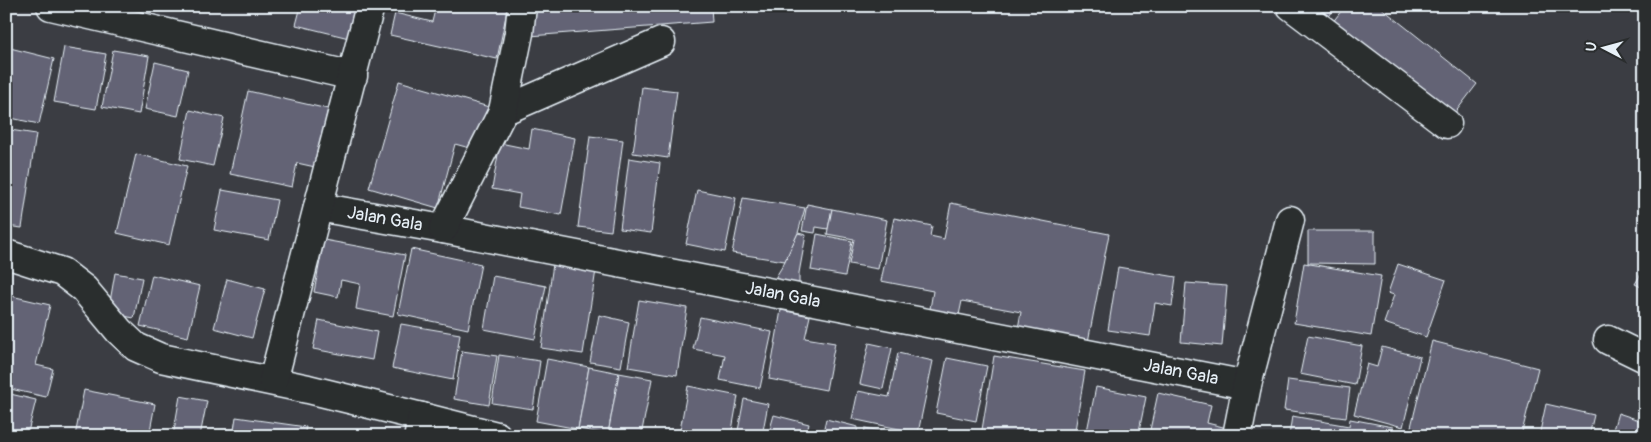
<svg xmlns="http://www.w3.org/2000/svg" width="1651" height="442" font-family="Pangolin,sans-serif">
	<style>
		.building { fill: #646375; stroke: #e8f1f8 }
		.lines { fill: none; stroke-linecap: round; stroke-linejoin: round }
		.minor-casing { stroke: #e8f1f8; stroke-width: 31 }
		.minor { stroke: #2a2d2e; stroke-width: 28 }
		.labels { text-anchor: middle; dominant-baseline: central; stroke-width: 5; stroke-linejoin: round; paint-order: stroke }
		.street-label { font-size: 18px; fill: #e8f1f8; stroke: #2a2d2e }
	</style>
	<rect width="100%" height="100%" fill="#3b3d43"/>
	<filter id="ink" filterUnits="userSpaceOnUse"><feTurbulence type="fractalNoise" baseFrequency=".02" numOctaves="2"/><feDisplacementMap in="SourceGraphic" scale="10" xChannelSelector="R" yChannelSelector="G"/><feConvolveMatrix kernelMatrix="1 2 1 2 8 2 1 2 1" color-interpolation-filters="sRGB"/></filter>
	<g filter="url(#ink)">
		<!-- building -->
		<g class="building">
			<polygon points="301,6 357,6 349,38 296,25"/>
			<polygon points="436,6 508,6 497,59 390,35 395,13 432,22"/>
			<polygon points="527,6 711,6 712,22 530,36"/>
			<polygon points="1306,6 1336,6 1326,21"/>
			<polygon points="1345,6 1379,6 1477,84 1451,118 1332,23"/>
			<polygon points="6,47 54,59 39,124 6,117"/>
			<polygon points="64,47 106,54 96,109 54,102"/>
			<polygon points="113,50 149,56 139,114 102,107"/>
			<polygon points="155,62 188,70 178,116 145,109"/>
			<polygon points="399,81 489,107 477,150 455,144 438,208 369,188"/>
			<polygon points="642,87 677,91 668,158 633,153"/>
			<polygon points="248,91 328,109 315,167 297,163 292,187 230,174"/>
			<polygon points="190,110 224,118 213,166 180,159"/>
			<polygon points="532,129 575,138 561,215 518,207 520,194 492,189 500,143 529,149"/>
			<polygon points="10,130 36,134 22,228 6,226 6,152"/>
			<polygon points="590,136 623,140 611,231 578,227"/>
			<polygon points="136,154 187,166 169,245 117,233"/>
			<polygon points="629,158 660,163 651,233 620,229"/>
			<polygon points="222,190 277,200 269,240 214,230"/>
			<polygon points="697,190 736,198 725,252 686,244"/>
			<polygon points="743,198 805,208 798,233 785,261 732,253"/>
			<polygon points="951,203 1109,234 1087,347 1017,334 1021,312 962,301 959,315 930,309 933,291 881,281 894,218 932,226 930,236 944,239"/>
			<polygon points="807,204 832,209 828,229 816,227 815,233 802,231"/>
			<polygon points="832,209 887,220 878,269 849,264 854,239 827,234"/>
			<polygon points="1308,231 1375,231 1375,264 1308,263"/>
			<polygon points="798,233 806,235 799,273 799,284 774,280 783,265"/>
			<polygon points="817,234 852,241 845,276 811,270"/>
			<polygon points="324,240 405,255 393,316 356,309 360,284 341,280 338,297 314,292"/>
			<polygon points="411,249 481,264 468,329 398,314"/>
			<polygon points="1304,263 1381,276 1371,336 1294,323"/>
			<polygon points="553,264 596,270 583,354 541,348"/>
			<polygon points="1398,264 1446,280 1426,337 1384,323 1394,295 1388,293"/>
			<polygon points="1118,267 1176,277 1172,306 1155,303 1150,336 1108,330"/>
			<polygon points="1645,267 1645,289 1635,284"/>
			<polygon points="115,273 142,278 134,318 108,313"/>
			<polygon points="152,275 200,286 188,337 140,326"/>
			<polygon points="493,276 546,286 535,339 484,329"/>
			<polygon points="227,279 265,289 252,338 214,328"/>
			<polygon points="1186,283 1227,286 1222,346 1181,342"/>
			<polygon points="7,295 50,305 36,365 53,369 46,397 6,388"/>
			<polygon points="639,300 687,308 677,375 628,367"/>
			<polygon points="781,310 810,316 805,338 835,343 826,390 769,379"/>
			<polygon points="599,315 629,322 621,367 590,362"/>
			<polygon points="700,317 772,332 760,388 720,380 725,355 693,349"/>
			<polygon points="319,320 377,332 372,360 313,349"/>
			<polygon points="401,324 460,334 453,380 392,368"/>
			<polygon points="1308,336 1362,346 1355,385 1300,374"/>
			<polygon points="1432,341 1538,368 1521,436 1409,435"/>
			<polygon points="869,343 892,348 883,389 860,384"/>
			<polygon points="1382,347 1420,357 1403,427 1354,414 1367,364 1377,367"/>
			<polygon points="462,351 497,356 489,405 454,399"/>
			<polygon points="898,353 933,361 918,433 852,419 858,391 889,397"/>
			<polygon points="499,355 540,361 533,409 492,403"/>
			<polygon points="994,356 1085,371 1074,436 981,436"/>
			<polygon points="947,358 987,366 976,421 936,413"/>
			<polygon points="547,359 589,367 578,429 536,421"/>
			<polygon points="589,367 619,373 608,434 578,429"/>
			<polygon points="619,373 652,379 641,436 608,434"/>
			<polygon points="1288,380 1350,388 1346,418 1284,410"/>
			<polygon points="688,386 738,396 731,436 679,436"/>
			<polygon points="1096,387 1146,397 1138,436 1086,436"/>
			<polygon points="84,390 155,404 149,436 75,436"/>
			<polygon points="6,393 36,400 27,436 6,436"/>
			<polygon points="1158,393 1211,405 1207,423 1227,428 1225,436 1163,436 1163,433 1150,430"/>
			<polygon points="180,396 207,401 200,436 173,436"/>
			<polygon points="744,399 768,404 762,436 737,436"/>
			<polygon points="1546,404 1594,415 1589,436 1539,436"/>
			<polygon points="1618,413 1645,422 1645,436 1611,436"/>
			<polygon points="774,415 809,424 806,436 768,436"/>
			<polygon points="1292,416 1349,426 1350,419 1393,427 1391,436 1289,436"/>
			<polygon points="236,417 306,427 304,436 233,436"/>
			<polygon points="826,419 858,427 856,436 822,436"/>
			<polygon points="865,428 907,436 864,436"/>
			<polygon points="314,432 334,436 313,436"/>
		</g>
		<g class="lines">
			<!-- minor casing -->
			<g class="minor-casing">
				<g id="minor">
					<polyline points="51,6 353,76"/>
					<polyline points="1291,6 1447,124"/>
					<polyline points="503,111 661,42"/>
					<polyline points="318,207 443,229 1247,385"/>
					<polyline points="443,229 503,111 519,33 522,6"/>
					<polyline points="6,254 62,272 84,289 119,331 136,347 161,358 308,389 422,417"/>
					<polyline points="1608,340 1645,358"/>
					<polyline points="273,381 370,6"/>
					<polyline points="419,434 422,417 497,436"/>
					<polyline points="1237,436 1247,385 1290,220"/>
				</g>
			</g>
			<!-- minor -->
			<use href="#minor" class="minor"/>
		</g>
	</g>
	<g class="labels">
		<!-- street labels -->
		<g class="street-label">
			<text transform="translate(385 219) rotate(10)">Jalan Gala</text>
			<text transform="translate(783 295) rotate(11)">Jalan Gala</text>
			<text transform="translate(1181 372) rotate(11)">Jalan Gala</text>
		</g>
	</g>
	<!-- margin -->
	<rect width="1651" height="442" fill="none" stroke="#2a2d2e" stroke-width="25"/>
	<rect x="12" y="12" width="1626" height="417" fill="none" stroke="#e8f1f8" stroke-width="2" filter="url(#ink)"/>
	<!-- north arrow -->
	<g transform="translate(1604 48) rotate(276)" stroke="#2a2d2e" stroke-width="4" paint-order="stroke">
	<path d="M0-4L9 19L0 12L-9 19Z" fill="#e8f1f8"/>
	<text y="-8" font-size="14" font-weight="bold" text-anchor="middle" fill="#e8f1f8">U</text>
	</g>
</svg>
